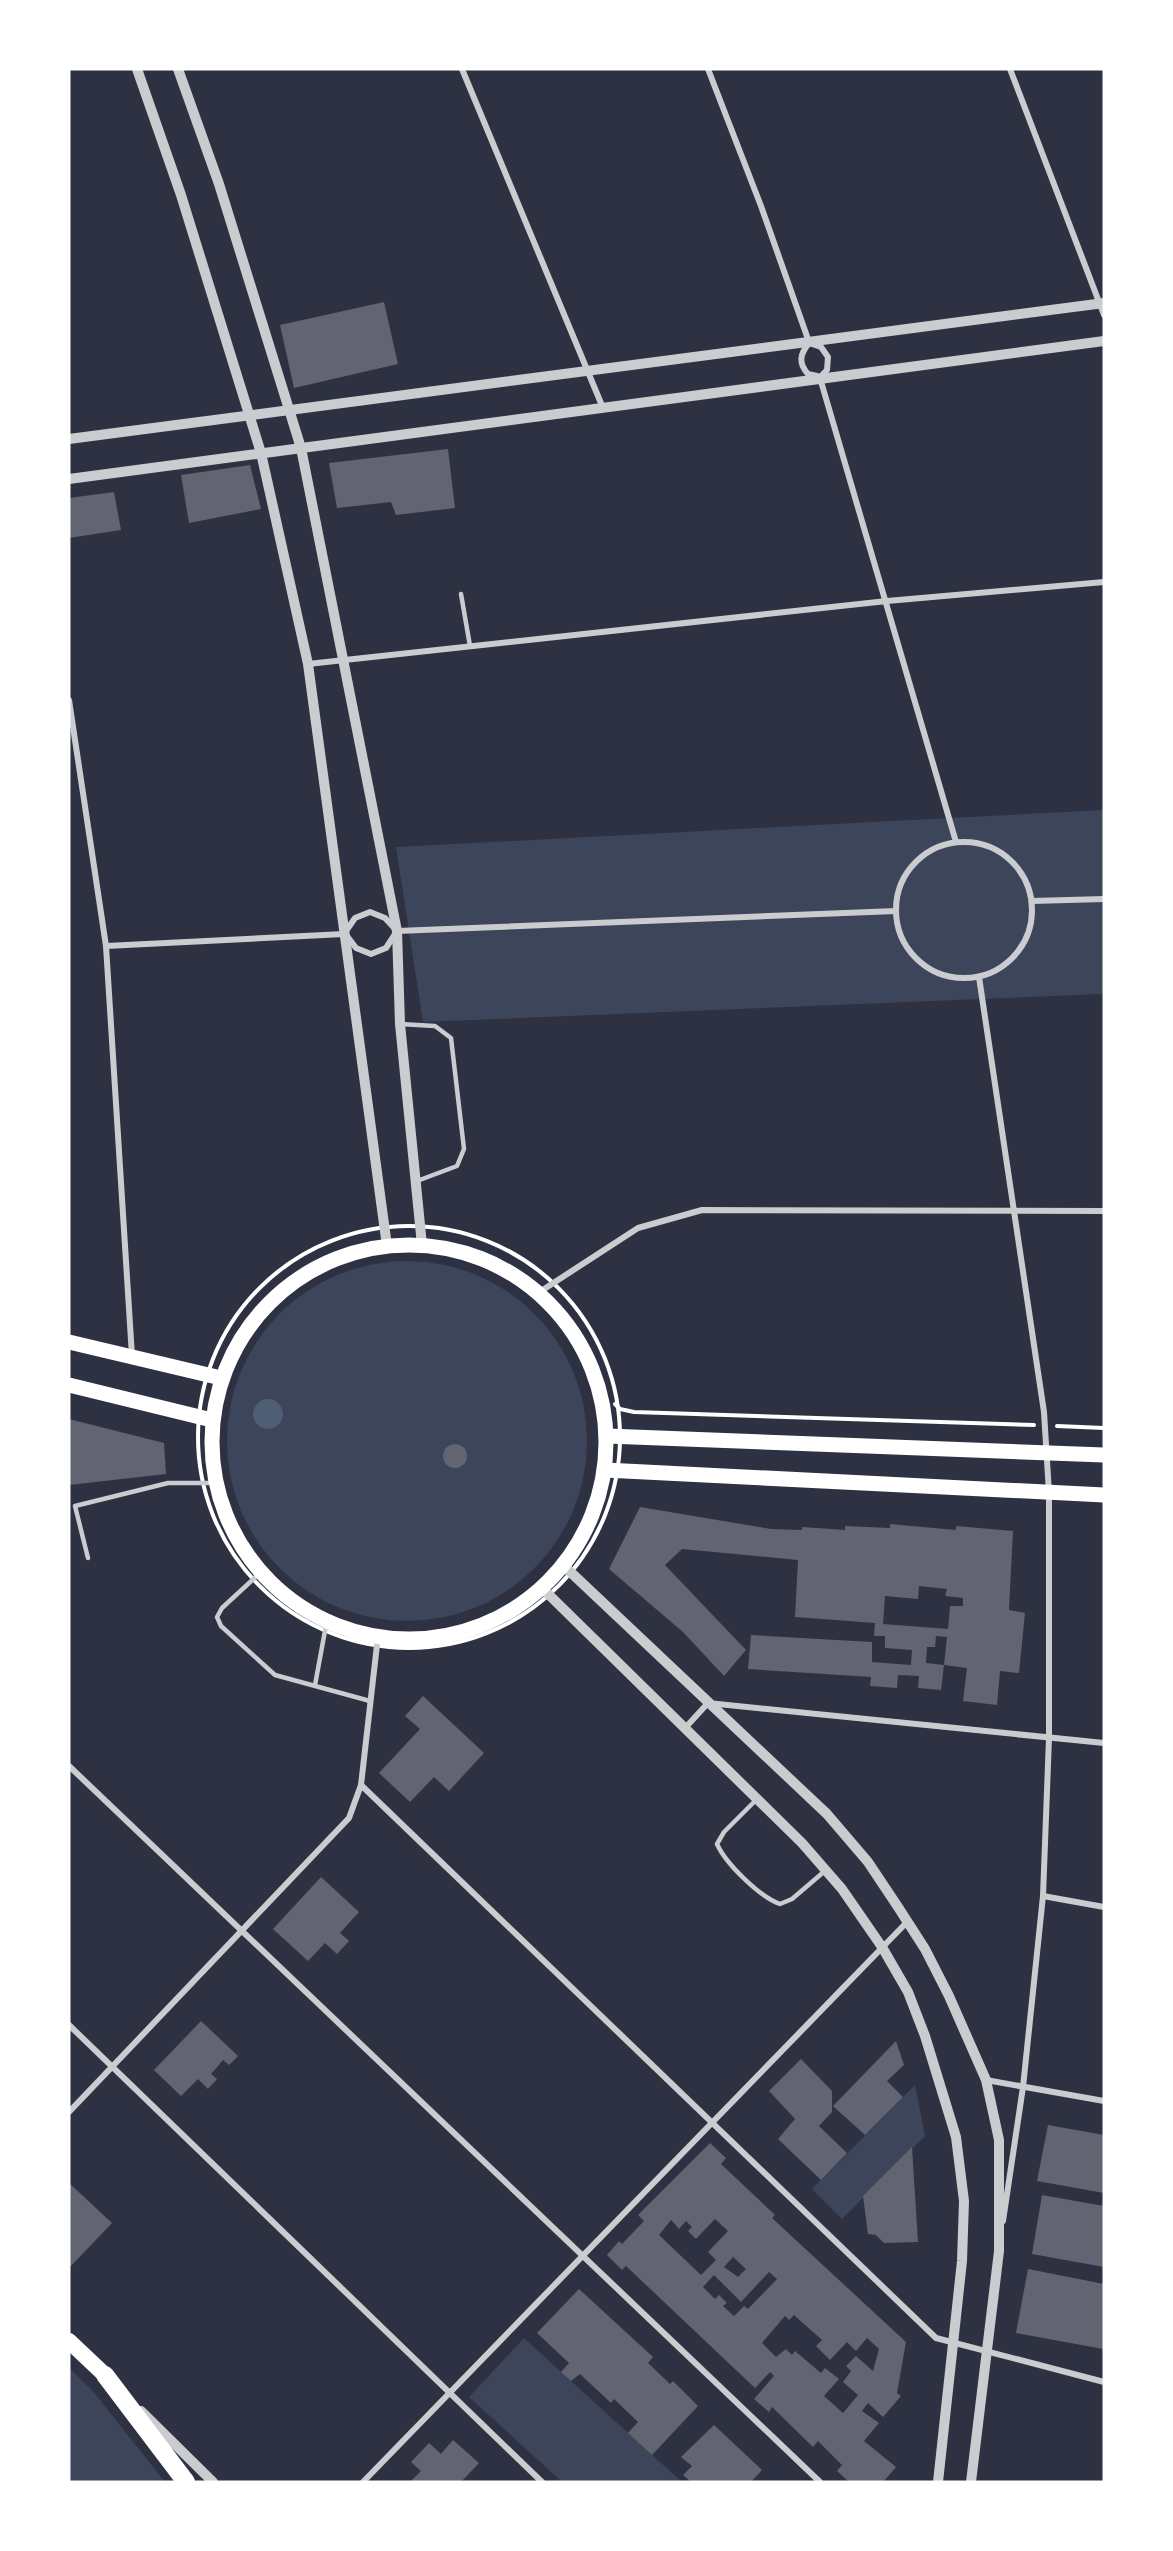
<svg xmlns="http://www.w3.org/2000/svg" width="1173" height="2551" font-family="'Nunito Sans',sans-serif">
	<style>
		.green { fill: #3c4559 }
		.water { fill: #4f5d75 }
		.building { fill: #626471; fill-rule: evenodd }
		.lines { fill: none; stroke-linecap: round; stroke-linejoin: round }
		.path { stroke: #fff; stroke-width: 4 }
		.service { stroke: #caccd0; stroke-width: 4.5 }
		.minor { stroke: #caccd0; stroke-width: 6 }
		.tertiary { stroke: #caccd0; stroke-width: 10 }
		.primary { stroke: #fff; stroke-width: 15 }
		.trunk { stroke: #fff; stroke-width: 16 }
		.motorway { stroke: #fff; stroke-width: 18 }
	</style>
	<rect width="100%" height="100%" fill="#2d3142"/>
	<!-- green -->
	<g class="green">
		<polygon points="1104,810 1104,994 423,1022 396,847"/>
		<circle cx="407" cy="1441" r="180"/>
		<polygon points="915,2085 925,2136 842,2219 812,2189"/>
		<polygon points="524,2338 682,2482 562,2482 469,2397"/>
		<polygon points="69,2368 92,2390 165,2482 69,2482"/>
	</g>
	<!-- water -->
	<circle class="water" cx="268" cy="1414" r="15"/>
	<!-- building -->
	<g class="building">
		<polygon points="384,302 398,364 294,388 280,325"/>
		<polygon points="448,449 455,508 396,515 391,502 337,508 329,463"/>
		<polygon points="250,465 261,509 189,523 181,475"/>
		<polygon points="114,492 121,530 69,538 69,498"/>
		<polygon points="69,1419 164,1443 166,1474 69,1485"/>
		<circle cx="455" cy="1456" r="12"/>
		<path d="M640 1507 771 1529 802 1530V1527L845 1530V1526L890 1528V1524L956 1530V1526L1013 1531 1009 1610 1025 1613 1019 1673 1000 1671 997 1705 963 1701 967 1668 944 1665 947 1637 936 1636 935 1647H927L926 1663 944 1665 941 1690 918 1688 919 1676 898 1675 897 1688 870 1686 871 1677 748 1669 751 1635 872 1642V1662L911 1665 912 1650 885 1648V1636H874L875 1623 795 1617 798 1560 682 1549 665 1565 746 1650 724 1676 683 1632 609 1569ZM919 1586 947 1589 945 1596 963 1598V1606H950L948 1629 883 1624 885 1596 918 1599Z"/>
		<polygon points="423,1696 484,1753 449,1791 434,1777 410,1802 379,1773 420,1729 405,1716"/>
		<polygon points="321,1877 359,1912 340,1933 349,1941 337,1954 325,1943 308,1961 273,1929"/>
		<polygon points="201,2021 238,2056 229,2065 223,2060 211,2074 217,2079 208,2089 198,2079 181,2096 154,2070"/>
		<polygon points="896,2041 904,2065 887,2081 903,2097 865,2135 833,2106"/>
		<polygon points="801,2059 832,2091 832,2112 819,2126 847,2153 821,2180 778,2139 795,2119 769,2091"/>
		<polygon points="1048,2125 1104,2135 1104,2193 1037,2181"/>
		<path d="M710 2143 726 2158 721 2164 775 2215 772 2218 906 2342 897 2393 901 2396 883 2417 868 2403 862 2411 879 2423 864 2441 896 2467 883 2482H849L837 2471 842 2465 818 2441 813 2447 772 2407 769 2412 754 2399 774 2376 770 2372 755 2388 626 2266 622 2270 607 2255 619 2241 622 2244 644 2221 638 2215ZM715 2219 728 2231 708 2252 716 2260 701 2275 659 2235 671 2220 679 2229 686 2221 692 2227 688 2231 696 2239ZM733 2257 746 2269 738 2277 724 2267ZM769 2272 777 2279 748 2309 744 2306 734 2316 723 2306 727 2303 719 2295 715 2299 703 2287 714 2275 741 2302ZM794 2315 822 2340 816 2346 830 2360 847 2342 856 2351 867 2338 879 2349 873 2371 856 2356 846 2366 851 2371 843 2382 858 2395 843 2413 824 2396 839 2379 825 2368 821 2373 795 2351 792 2355 786 2349 776 2357 762 2343 785 2316 789 2320Z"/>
		<polygon points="912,2147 918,2242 884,2243 876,2235 868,2234 863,2196"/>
		<polygon points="69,2183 112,2223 69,2268"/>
		<polygon points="1042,2195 1104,2206 1104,2267 1032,2254"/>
		<polygon points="1028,2269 1104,2284 1103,2349 1016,2333"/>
		<polygon points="579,2289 653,2357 648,2363 670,2384 673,2381 698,2406 652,2455 628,2433 638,2422 614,2399 611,2403 580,2374 571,2381 561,2372 569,2363 537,2333"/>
		<polygon points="714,2425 762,2470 751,2482 691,2482 683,2475 692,2466 681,2457"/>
		<polygon points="453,2440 479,2463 461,2482 410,2482 421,2471 411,2462 429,2443 441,2454"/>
	</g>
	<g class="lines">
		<!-- path -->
		<g class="path">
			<circle cx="409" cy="1437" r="211"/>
			<polyline points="615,1404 620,1409 634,1412 1034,1425"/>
			<polyline points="1057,1426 1104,1428"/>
		</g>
		<!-- service -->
		<g class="service">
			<polyline points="461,594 470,646"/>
			<polyline points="400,1024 435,1026 451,1038 464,1149 457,1166 417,1181"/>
			<polyline points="88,1558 75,1506 168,1483 215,1483"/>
			<polyline points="261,1572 222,1608 217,1617 221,1626 275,1675 370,1701"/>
			<polyline points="315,1685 327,1620"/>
			<path d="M757 1799 724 1832 717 1844C726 1864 760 1897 780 1904L792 1899 826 1870"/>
		</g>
		<!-- minor -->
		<g class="minor">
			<polyline points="462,69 603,408"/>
			<polyline points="708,69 761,206 809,342"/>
			<polyline points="1010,69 1104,315"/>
			<path d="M809 343C800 354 798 363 808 374L817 376"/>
			<polyline points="812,344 821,347 828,357 827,370 820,377"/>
			<polyline points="820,378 956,842"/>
			<polyline points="308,664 887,601 1104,582"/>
			<polyline points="69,700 106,946 132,1356"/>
			<circle cx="964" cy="910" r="68"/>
			<polyline points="1032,901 1104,899"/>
			<polyline points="347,936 356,948 371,954 386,948 397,931"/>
			<polyline points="106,946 344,934 355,918 370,912 385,918 397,931 896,911"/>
			<polyline points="979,977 1044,1412 1049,1493 1049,1738 1043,1896 1023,2087 1003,2221"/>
			<polyline points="538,1293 638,1228 702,1210 1104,1211"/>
			<polyline points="686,1727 708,1703 1104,1743"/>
			<polyline points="69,1766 820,2482"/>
			<polyline points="361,1785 936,2338 1104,2382"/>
			<polyline points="1043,1896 1104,1907"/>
			<polyline points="69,2025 542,2482"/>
			<polyline points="986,2080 1104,2101"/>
			<polyline points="69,2112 349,1818 361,1785 378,1636"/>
			<polyline points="363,2482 908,1921"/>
		</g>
		<!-- tertiary -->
		<g class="tertiary">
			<polyline points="137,69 181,195 261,453 308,664 387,1246"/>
			<polyline points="178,69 219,184 301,448 397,931 400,1024 422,1245"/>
			<polyline points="69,439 1104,303"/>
			<polyline points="69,479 1104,341"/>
			<polyline points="563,1565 827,1814 868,1862 898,1907 925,1949 949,1996 986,2080 999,2140 999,2251 971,2482"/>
			<polyline points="542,1588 802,1843 842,1889 882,1947 908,1992 925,2036 956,2137 964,2201 962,2261 938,2482"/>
			<polyline points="141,2411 213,2482"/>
		</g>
		<!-- primary -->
		<g class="primary">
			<circle cx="409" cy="1442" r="197"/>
			<polyline points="69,1342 221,1378"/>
			<polyline points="69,1385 212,1420"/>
			<polyline points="607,1436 1104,1455"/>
			<polyline points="605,1470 1104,1495"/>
		</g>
		<!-- trunk -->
		<polyline class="trunk" points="69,2341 105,2375"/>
		<!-- motorway -->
		<polyline class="motorway" points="105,2375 186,2482"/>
	</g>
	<!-- border -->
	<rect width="1173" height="2551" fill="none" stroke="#ffffff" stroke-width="141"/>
</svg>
